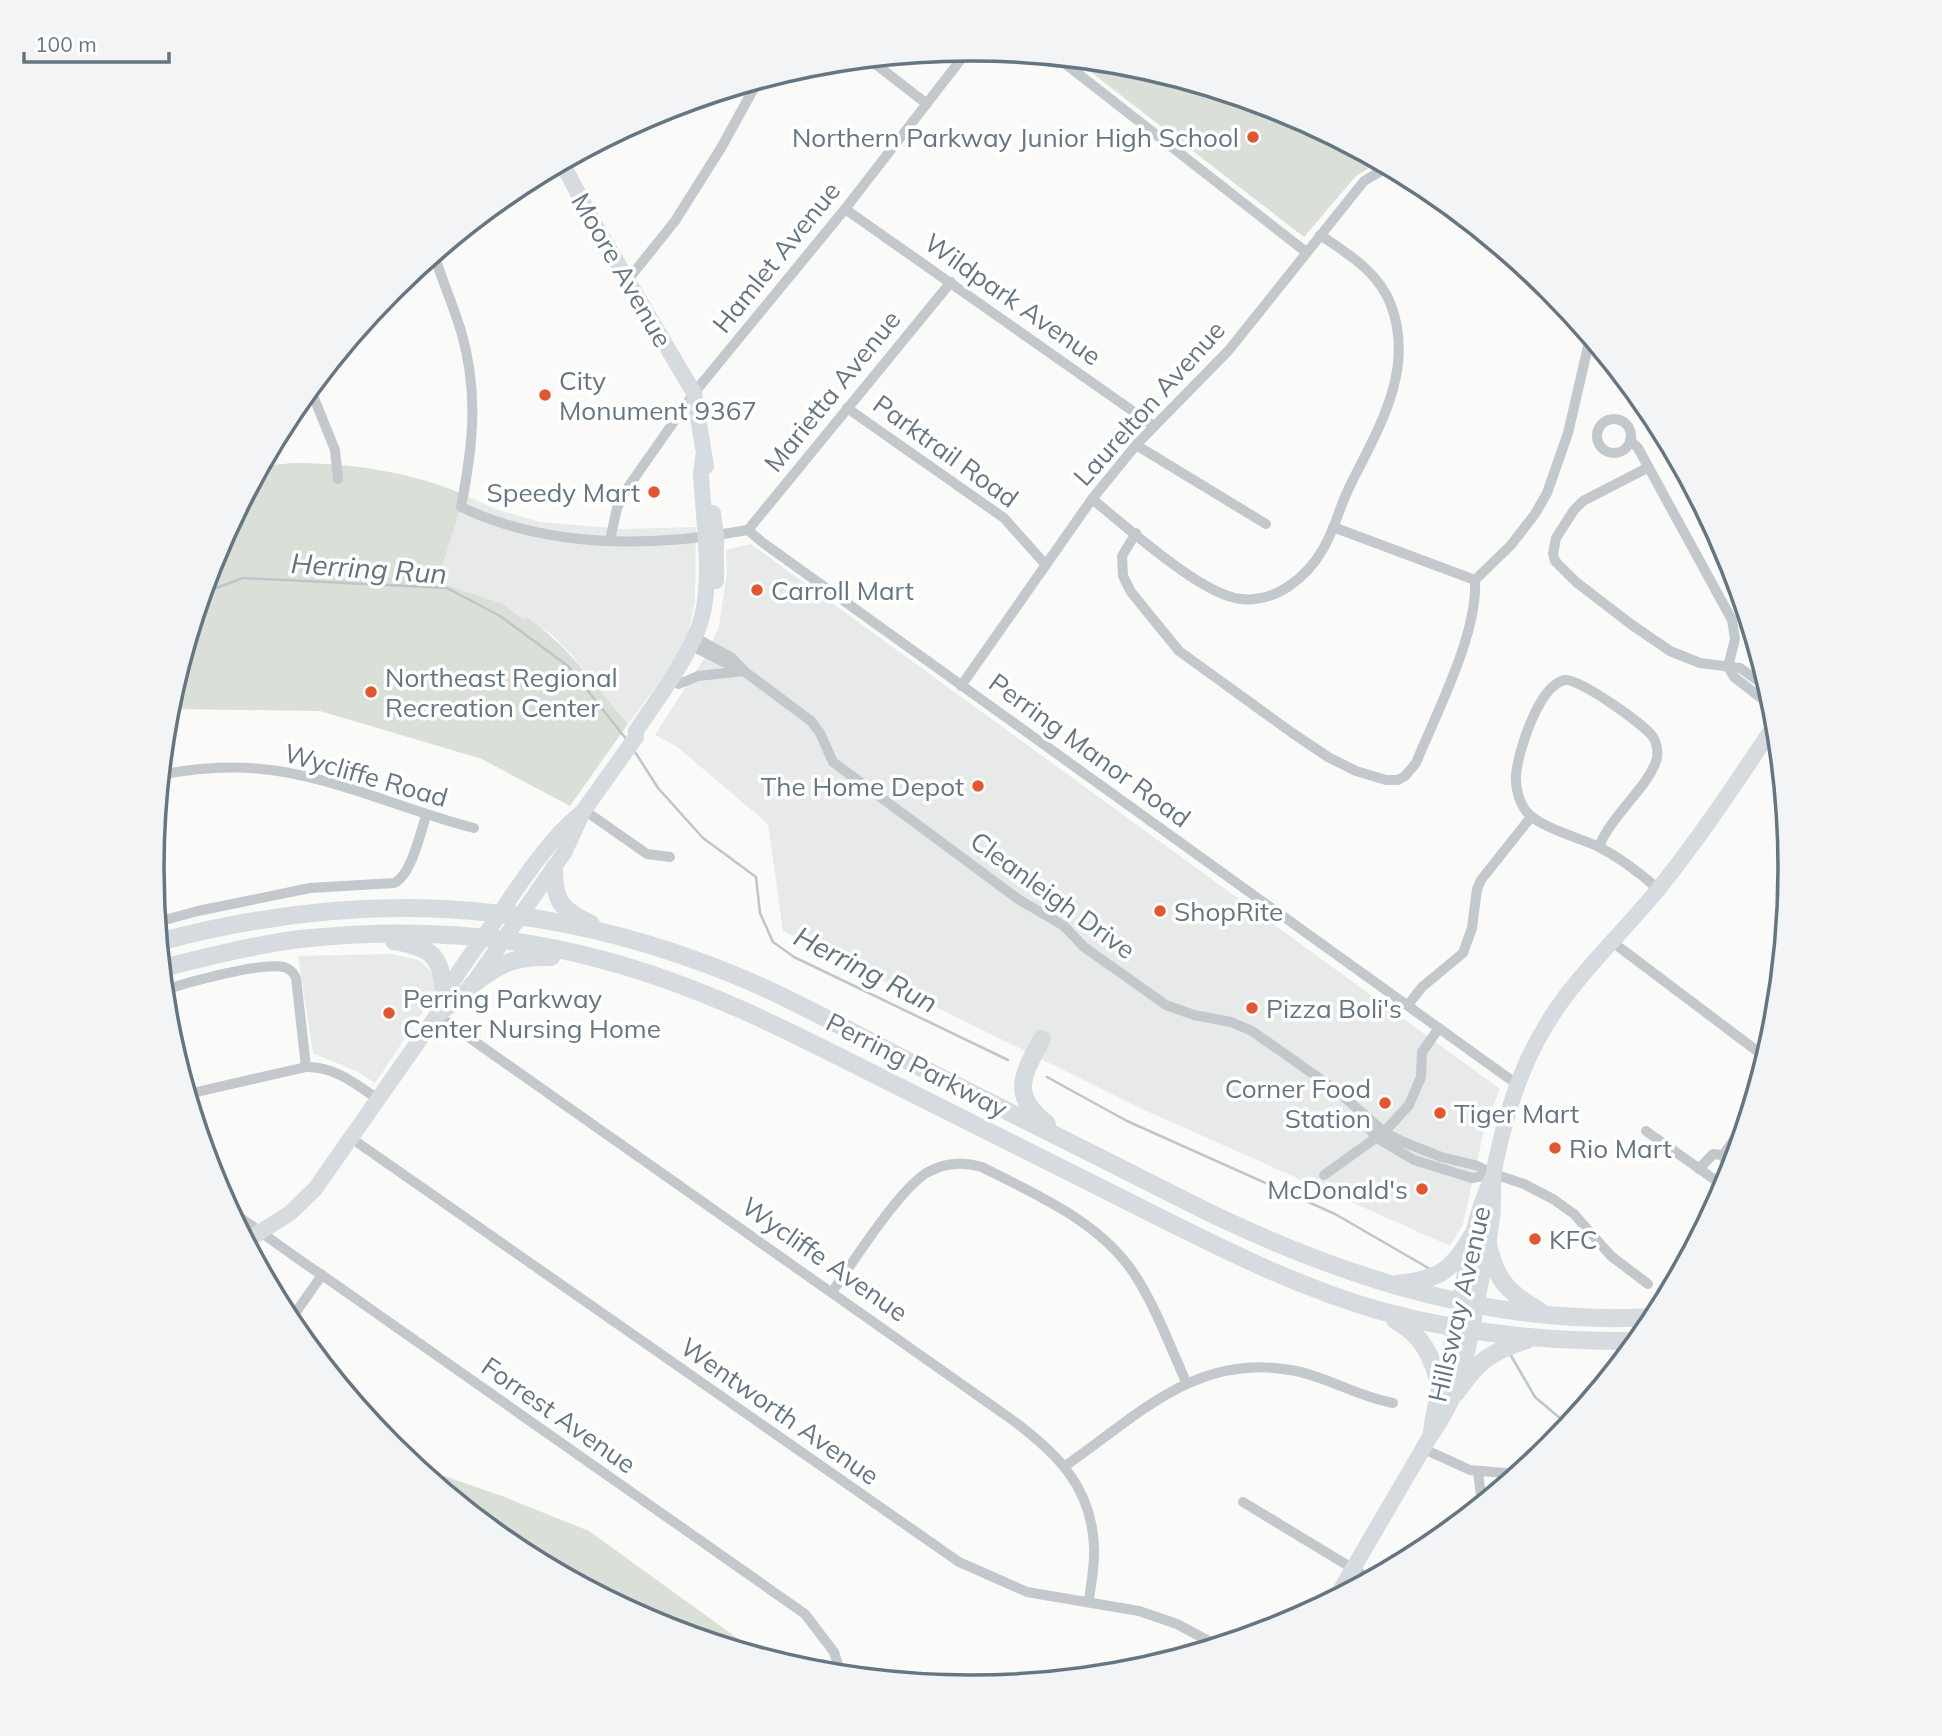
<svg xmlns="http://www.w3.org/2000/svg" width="1942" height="1736" font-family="Mulish,sans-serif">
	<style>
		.built { fill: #e8e9e9 }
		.green { fill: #dadfd7 }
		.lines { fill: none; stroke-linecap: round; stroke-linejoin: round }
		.stream { stroke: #bbc7cb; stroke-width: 2.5 }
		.street { stroke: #c3c8cc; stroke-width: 10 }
		.secondary { stroke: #d6dbdf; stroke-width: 16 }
		.primary { stroke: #d6dbdf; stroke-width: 18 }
		.poi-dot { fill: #e4572e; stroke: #fff; stroke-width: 2.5 }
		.labels { text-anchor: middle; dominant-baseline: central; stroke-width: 7; stroke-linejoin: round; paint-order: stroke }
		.poi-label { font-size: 26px; fill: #657683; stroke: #fff; text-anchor: start }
		.street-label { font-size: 26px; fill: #657683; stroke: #fff }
		.water-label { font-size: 28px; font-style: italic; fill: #60757c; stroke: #fff }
		.rim { fill: none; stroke: #657683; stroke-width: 3.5 }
	</style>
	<rect width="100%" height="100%" fill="#fafaf8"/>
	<!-- built -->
	<g class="built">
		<polygon points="465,495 495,509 540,522 623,529 696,527 695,601 688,634 680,655 628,724 572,655 549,632 523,620 502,605 437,582"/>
		<polygon points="751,544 1500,1089 1485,1126 1463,1224 1450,1246 1142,1109 783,931 768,824 676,746 655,735 707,654 719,626 727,572 726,550"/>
		<polygon points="392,954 418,960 435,975 438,984 434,995 375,1083 360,1073 313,1053 298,956"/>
	</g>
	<!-- green -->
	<g class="green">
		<polygon points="1074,59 1131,65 1285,111 1379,162 1356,176 1304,237"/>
		<path d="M293 463C351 463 412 472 465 495L437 582 503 604 523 620 526 617C568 645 596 686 628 724L570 806 482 759 320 711 172 709 167 711 215 554 262 466Z"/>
		<polygon points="415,1466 502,1496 589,1531 762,1656 657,1624 516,1549"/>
	</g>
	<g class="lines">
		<!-- stream -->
		<g class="stream">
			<polyline points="203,593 243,578 447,588 500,616 568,666 627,740"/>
			<polyline points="635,752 658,788 703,838 756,877 760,913 773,942 794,957 1008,1060"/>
			<polyline points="1047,1077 1127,1121 1335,1214 1430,1269"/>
			<polyline points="1510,1354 1535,1397 1568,1425"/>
		</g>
		<!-- street -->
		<g class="street">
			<polyline points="1058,58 1306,252"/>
			<polyline points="869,59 927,104"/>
			<polyline points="845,209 1154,426"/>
			<path d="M434 254C442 280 453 305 461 331 479 392 473 446 461 507 549 549 654 547 748 530"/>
			<polyline points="627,281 675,221 721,148 758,81"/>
			<polyline points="310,388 335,450 338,479"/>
			<polyline points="847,408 1004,518 1045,564"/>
			<circle cx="1614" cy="436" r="17"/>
			<polyline points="1630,440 1638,448 1732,620 1735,639 1728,667 1734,677 1774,708"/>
			<polyline points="1136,445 1266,524"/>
			<polyline points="1647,468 1583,501 1574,510 1556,538 1553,554 1555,561 1576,582 1632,625 1670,651 1700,663 1740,668 1768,688"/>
			<path d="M1092 499C1126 526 1201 595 1241 599 1276 603 1307 577 1323 549 1334 531 1339 509 1348 490 1376 432 1416 372 1391 305 1378 271 1348 254 1320 235"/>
			<polyline points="1333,527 1475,580"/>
			<polyline points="748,530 762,542 1518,1085"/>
			<polyline points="748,530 951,282"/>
			<path d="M1136 533 1122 556 1123 576 1131 592 1179 651 1291 732 1328 757 1356 771 1386 780H1398L1405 776 1416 763C1437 711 1478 634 1475 580L1511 545 1535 514 1547 493 1568 433 1590 338"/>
			<polyline points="610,540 617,508 626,490 694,393 845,209 969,49"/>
			<polyline points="694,637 732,658 744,671 811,721 820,733 833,762 1018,899 1064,926 1084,947 1166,1005 1194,1015 1231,1022 1252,1031 1336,1090 1384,1132 1401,1141 1441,1157 1475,1165 1494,1174 1524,1184 1553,1199 1574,1214 1611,1256 1648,1284"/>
			<polyline points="690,645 738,669"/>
			<polyline points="679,684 698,676 744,671"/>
			<polyline points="961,686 1092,499 1136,445 1229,350 1364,181 1388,167"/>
			<polyline points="1765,738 1778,748"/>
			<path d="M161 775C201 767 244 765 284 772 349 783 410 812 474 828"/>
			<polyline points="584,810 647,854 670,857"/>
			<path d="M1599 847C1610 816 1650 786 1657 758 1658 752 1657 743 1653 737 1645 725 1579 678 1565 680 1539 685 1518 751 1516 775 1515 787 1519 802 1526 811 1537 826 1579 838 1597 846 1619 857 1640 873 1658 889"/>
			<path d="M157 922 198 911 310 888 394 883C411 876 420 834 426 816"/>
			<polyline points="1611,941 1765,1057"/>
			<path d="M164 990C189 982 260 962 284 967 291 969 294 973 296 978L306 1067"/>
			<polyline points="1408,1005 1422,987 1463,953 1472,928 1477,889 1481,880 1531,817"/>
			<path d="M437 1015 1011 1419C1056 1452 1092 1487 1094 1547 1095 1565 1091 1583 1089 1601"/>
			<path d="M188 1094 306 1067C334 1066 356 1084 379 1100"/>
			<polyline points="1364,1116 1368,1127 1377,1138 1414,1160 1472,1178 1494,1174"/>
			<polyline points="1646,1131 1725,1187"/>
			<polyline points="351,1138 959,1562 1027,1592 1139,1611 1177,1624 1216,1645"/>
			<polyline points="1699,1169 1713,1154 1723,1155 1745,1125"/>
			<polyline points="1324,1175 1384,1132 1409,1105 1421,1077 1422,1052 1439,1028"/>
			<polyline points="1718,1183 1727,1165 1723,1155"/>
			<path d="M230 1211C262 1232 291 1255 322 1275L805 1614 834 1652 841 1674"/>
			<path d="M832 1292C852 1264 902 1184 930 1171 947 1162 964 1162 982 1167 1036 1195 1100 1221 1135 1275 1156 1308 1170 1346 1186 1382"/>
			<polyline points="289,1322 322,1275"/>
			<polyline points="1424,1449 1470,1470 1517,1474"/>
			<path d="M1065 1466C1139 1415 1197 1351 1296 1371 1330 1378 1358 1397 1393 1403"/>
			<polyline points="1478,1472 1482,1503"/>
			<polyline points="1243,1502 1370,1579"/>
		</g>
		<!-- secondary -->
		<g class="secondary">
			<polyline points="562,163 595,225 694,393 706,466"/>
			<polyline points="713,513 716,536 716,581"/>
			<path d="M437 1015 458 1000 472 985 564 853 584 810 636 737V731C658 698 683 666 698 629 715 586 703 520 701 474L703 457"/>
			<path d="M246 1241 290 1213 315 1189 437 1015C448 983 470 956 490 928 517 889 543 845 580 814"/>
			<path d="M1431 1433C1434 1399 1447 1366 1454 1332 1465 1281 1469 1228 1491 1180"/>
			<path d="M1337 1596 1431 1435C1462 1393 1470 1343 1479 1291 1484 1267 1489 1243 1492 1218 1494 1203 1492 1186 1494 1171 1501 1134 1511 1098 1526 1064 1558 990 1607 951 1656 892 1699 839 1738 780 1776 723"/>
		</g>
		<!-- primary -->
		<g class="primary">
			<path d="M554 868C554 901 561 910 591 924"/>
			<path d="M394 941C430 947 442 955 444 993"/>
			<path d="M159 942C355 889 543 897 732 974 798 1001 860 1037 924 1069 1019 1117 1115 1165 1210 1213 1352 1281 1496 1326 1655 1317"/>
			<path d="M162 968C207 957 253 945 300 939 401 928 505 933 603 960 698 985 783 1028 870 1072 956 1115 1043 1159 1129 1202 1211 1243 1293 1286 1381 1311 1465 1334 1550 1342 1637 1341"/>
			<path d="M472 985C500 963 515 956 551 957"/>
			<path d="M1042 1039C1023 1074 1009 1095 1047 1124"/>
			<path d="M1488 1243C1495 1279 1508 1293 1540 1311"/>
			<path d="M1397 1284C1438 1280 1452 1271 1472 1236"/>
			<path d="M1395 1320C1423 1335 1433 1358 1440 1388"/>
			<path d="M1456 1393C1478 1361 1490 1352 1527 1340"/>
		</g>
	</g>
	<!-- markers -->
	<g class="poi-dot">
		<circle cx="1253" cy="137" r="7"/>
		<circle cx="545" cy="395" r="7"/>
		<circle cx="654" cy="492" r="7"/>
		<circle cx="757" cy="590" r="7"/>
		<circle cx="371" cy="692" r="7"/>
		<circle cx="978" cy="786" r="7"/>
		<circle cx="1160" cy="911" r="7"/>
		<circle cx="1252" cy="1008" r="7"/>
		<circle cx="389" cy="1013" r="7"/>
		<circle cx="1385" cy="1103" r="7"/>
		<circle cx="1440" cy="1113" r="7"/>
		<circle cx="1555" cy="1148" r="7"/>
		<circle cx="1422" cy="1189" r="7"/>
		<circle cx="1535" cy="1239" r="7"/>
	</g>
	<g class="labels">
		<!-- poi labels -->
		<g class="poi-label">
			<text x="1239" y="137" text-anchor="end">Northern Parkway Junior High School</text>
			<text x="559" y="380">City<tspan x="559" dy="30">Monument 9367</tspan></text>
			<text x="640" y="492" text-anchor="end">Speedy Mart</text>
			<text x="771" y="590">Carroll Mart</text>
			<text x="385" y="677">Northeast Regional<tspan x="385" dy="30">Recreation Center</tspan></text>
			<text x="964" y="786" text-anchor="end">The Home Depot</text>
			<text x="1174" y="911">ShopRite</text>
			<text x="403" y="998">Perring Parkway<tspan x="403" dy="30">Center Nursing Home</tspan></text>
			<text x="1266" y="1008">Pizza Boli's</text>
			<text x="1371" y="1088" text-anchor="end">Corner Food<tspan x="1371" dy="30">Station</tspan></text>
			<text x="1454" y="1113">Tiger Mart</text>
			<text x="1569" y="1148">Rio Mart</text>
			<text x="1408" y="1189" text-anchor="end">McDonald's</text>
			<text x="1549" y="1239">KFC</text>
		</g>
		<!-- street labels -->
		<g class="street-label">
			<text transform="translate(776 257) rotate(-51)">Hamlet Avenue</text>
			<text transform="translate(622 270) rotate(60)">Moore Avenue</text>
			<text transform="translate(1013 299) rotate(35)">Wildpark Avenue</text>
			<text transform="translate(832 391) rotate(-51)">Marietta Avenue</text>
			<text transform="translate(1149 403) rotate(-48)">Laurelton Avenue</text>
			<text transform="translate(946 451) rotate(36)">Parktrail Road</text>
			<text transform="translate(1090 750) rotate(36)">Perring Manor Road</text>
			<text transform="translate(366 775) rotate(16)">Wycliffe Road</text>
			<text transform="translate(1053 895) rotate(36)">Cleanleigh Drive</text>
			<text transform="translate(917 1065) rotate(27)">Perring Parkway</text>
			<text transform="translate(825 1259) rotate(35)">Wycliffe Avenue</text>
			<text transform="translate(1459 1304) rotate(-77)">Hillsway Avenue</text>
			<text transform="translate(780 1411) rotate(35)">Wentworth Avenue</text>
			<text transform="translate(559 1415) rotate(35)">Forrest Avenue</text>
		</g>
		<!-- water labels -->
		<g class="water-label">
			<text transform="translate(369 568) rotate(4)">Herring Run</text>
			<text transform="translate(866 969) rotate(27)">Herring Run</text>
		</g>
	</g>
	<!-- crop -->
	<path d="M0 0H1942V1736H0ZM164 868a807 807 0 1 1 1614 0a807 807 0 1 1-1614 0Z" fill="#f3f4f5" fill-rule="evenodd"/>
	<path class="rim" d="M164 868a807 807 0 1 1 1614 0a807 807 0 1 1-1614 0Z"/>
	<!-- scale -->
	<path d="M24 52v10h145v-10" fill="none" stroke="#657683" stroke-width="3.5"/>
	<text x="35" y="52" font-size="21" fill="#657683" stroke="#ffffff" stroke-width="5" paint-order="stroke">100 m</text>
</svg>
